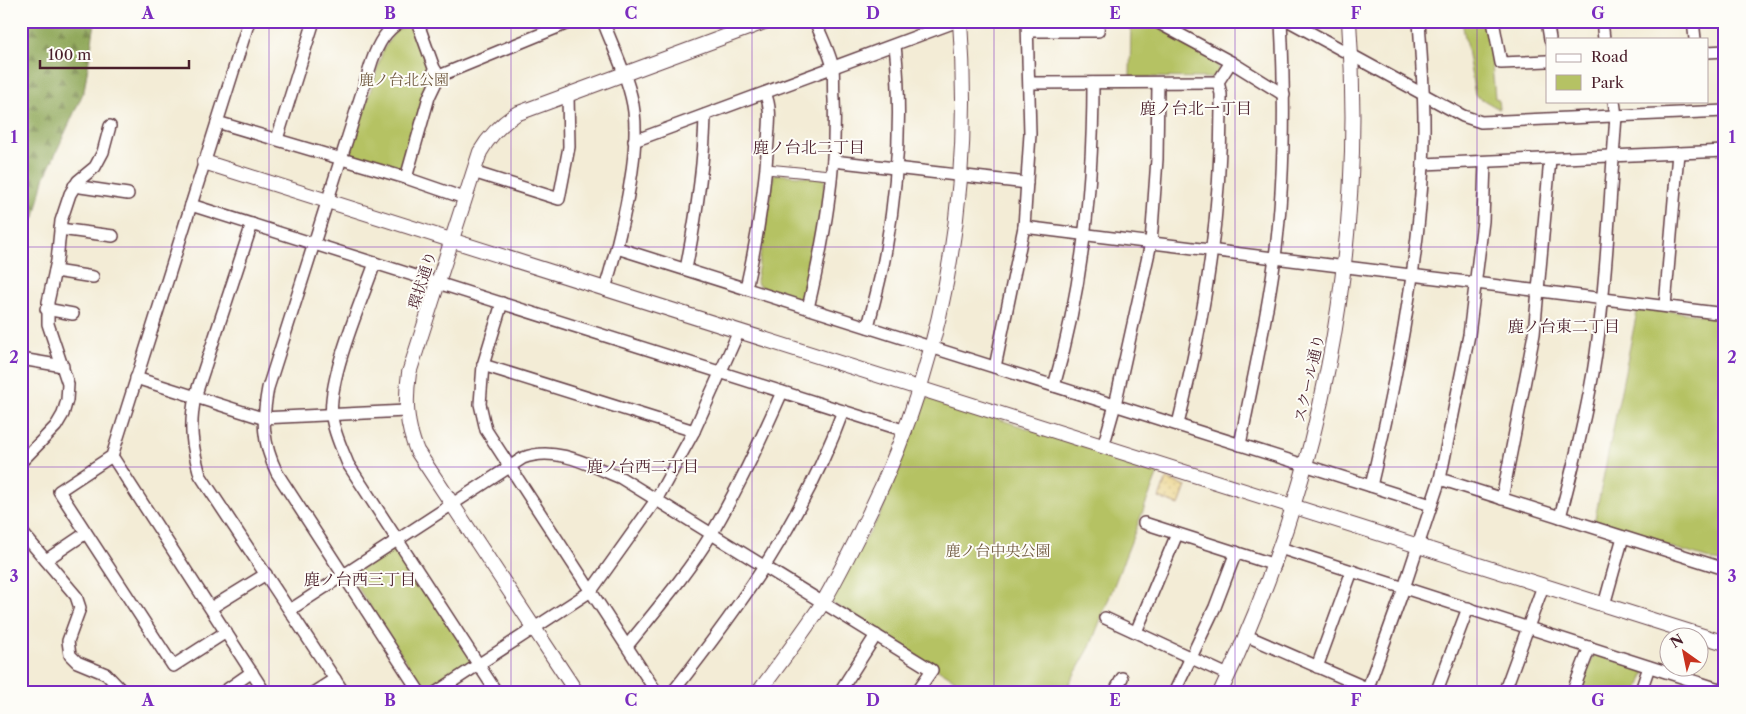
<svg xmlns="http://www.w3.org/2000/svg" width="1746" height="714" font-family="'Libre Caslon Text','Noto Serif JP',serif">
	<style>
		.forest { fill: url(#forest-firs); stroke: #6d6442 }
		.sand { fill: url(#sand-dots); stroke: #9c7c64 }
		.park { fill: #b5c264; stroke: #807048 }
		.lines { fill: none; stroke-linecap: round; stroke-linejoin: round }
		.pedestrian-casing { stroke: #633e45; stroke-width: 11 }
		.minor-casing { stroke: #633e45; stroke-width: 14 }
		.tertiary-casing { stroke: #633e45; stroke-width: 16 }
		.pedestrian { stroke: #fff; stroke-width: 9 }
		.minor { stroke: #fff; stroke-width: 11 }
		.tertiary { stroke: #fff; stroke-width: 14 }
		.grid { fill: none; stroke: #7b2cbf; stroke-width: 1; stroke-opacity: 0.55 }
		.labels { text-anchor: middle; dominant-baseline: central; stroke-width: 4; stroke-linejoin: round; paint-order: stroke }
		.park-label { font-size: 15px; fill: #6f583f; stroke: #fdfcf7 }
		.street-label { font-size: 15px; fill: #4a1f2b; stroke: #fdfcf7 }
		.neighbourhood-label { font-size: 16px; fill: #4a1f2b; stroke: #fdfcf7 }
		.neatline { fill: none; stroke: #7b2cbf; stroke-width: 2 }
		.grid-label { font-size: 16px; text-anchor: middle; font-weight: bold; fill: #7b2cbf }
	</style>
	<defs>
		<pattern id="forest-firs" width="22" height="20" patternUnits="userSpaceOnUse" patternTransform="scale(1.25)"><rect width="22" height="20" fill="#90a85a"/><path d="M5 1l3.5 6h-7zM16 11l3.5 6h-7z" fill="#78884b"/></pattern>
		<pattern id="sand-dots" width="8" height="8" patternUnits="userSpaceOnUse" patternTransform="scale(1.25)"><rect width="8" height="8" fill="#eeda9e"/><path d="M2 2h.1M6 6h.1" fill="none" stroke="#cebb88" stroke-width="1.8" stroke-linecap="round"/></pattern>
	</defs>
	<rect width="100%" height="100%" fill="#fdfcf7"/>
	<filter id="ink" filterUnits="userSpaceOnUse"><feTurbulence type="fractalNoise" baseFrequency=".02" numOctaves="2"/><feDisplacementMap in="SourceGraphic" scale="10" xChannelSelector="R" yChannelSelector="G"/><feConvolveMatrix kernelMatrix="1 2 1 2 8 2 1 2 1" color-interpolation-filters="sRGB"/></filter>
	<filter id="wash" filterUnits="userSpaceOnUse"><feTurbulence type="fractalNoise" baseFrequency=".0096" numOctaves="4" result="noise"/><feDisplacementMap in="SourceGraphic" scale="20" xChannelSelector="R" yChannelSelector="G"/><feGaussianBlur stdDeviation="1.12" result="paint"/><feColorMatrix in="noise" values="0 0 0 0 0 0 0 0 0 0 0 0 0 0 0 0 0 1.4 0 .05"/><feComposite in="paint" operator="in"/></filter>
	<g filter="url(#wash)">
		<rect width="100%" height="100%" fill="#f3ecd6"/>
		<!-- forest -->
		<polygon class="forest" points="21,21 94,21 95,23 84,91 44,179 35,217 21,239"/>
		<!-- sand -->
		<polygon class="sand" points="1166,479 1186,486 1179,505 1159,498"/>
		<!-- park -->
		<g class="park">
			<polygon points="1131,21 1146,21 1216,58 1219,72 1211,78 1130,77"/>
			<polygon points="1462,21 1488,21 1495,98 1498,99 1499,109 1475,95"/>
			<polygon points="414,24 436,78 403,174 350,156 383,50 396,30"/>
			<polygon points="774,174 825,178 825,194 808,297 803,301 759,286 756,281"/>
			<polygon points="1638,307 1725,318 1725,564 1594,523"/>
			<polygon points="932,398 1159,470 1090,647 1064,693 976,693 829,601 882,511 922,404 925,399"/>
			<polygon points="398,546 474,663 427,693 350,576"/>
			<polygon points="1594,654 1646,670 1637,693 1579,693"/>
		</g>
	</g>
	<g filter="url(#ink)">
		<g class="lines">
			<!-- pedestrian casing -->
			<g class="pedestrian-casing">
				<polyline id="pedestrian" points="767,169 830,175"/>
			</g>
			<!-- minor casing -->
			<g class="minor-casing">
				<g id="minor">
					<path d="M401 21C385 31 378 44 372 61L268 388C262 420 262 442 277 473L420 693"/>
					<polyline points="417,21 434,68 439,76"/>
					<path d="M603 21C613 48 631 83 634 112 640 161 619 241 605 289"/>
					<polyline points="1155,21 1231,62 1284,95"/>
					<polyline points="1289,21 1463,116 1481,122 1725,111"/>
					<polyline points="1493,21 1501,63 1547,61"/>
					<polyline points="1547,21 1550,39"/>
					<polyline points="1602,21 1604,39"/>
					<polyline points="1693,21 1695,39"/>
					<polyline points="1028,31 1098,31 1099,21"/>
					<polyline points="1707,52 1725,51"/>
					<polyline points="1030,83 1218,82"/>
					<polyline points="217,122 406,178 464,198"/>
					<polyline points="277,139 314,21"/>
					<polyline points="634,141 958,21"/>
					<polyline points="833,161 1027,183"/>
					<polyline points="1423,164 1725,151"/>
					<polyline points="473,172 559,199 569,147 568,95"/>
					<polyline points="406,178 429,97 439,76 573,21"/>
					<polyline points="74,186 128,194"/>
					<polyline points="191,205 906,431"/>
					<path d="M252 224 195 397C189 427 192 446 200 475L344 693"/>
					<polyline points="1024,227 1725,314"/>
					<polyline points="60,229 113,236"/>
					<polyline points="617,248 1431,505"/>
					<path d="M375 263C362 300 327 379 332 417 334 433 342 449 348 464L497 693"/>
					<path d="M686 269C696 218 704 168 705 115"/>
					<polyline points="55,271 93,277"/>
					<path d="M746 288C757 240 765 191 768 141 769 124 772 109 765 93"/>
					<polyline points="502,303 483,365 480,404 486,430 657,693"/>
					<polyline points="1665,306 1678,153"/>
					<path d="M808 308C824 240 837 169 834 99 833 89 834 78 833 68 830 53 821 36 815 21"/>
					<polyline points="46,309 73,314"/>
					<path d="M868 327C874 301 882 275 886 249 898 182 902 112 895 45"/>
					<polyline points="21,359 63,366"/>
					<polyline points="483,365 694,431"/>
					<polyline points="995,367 1024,227 1030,134 1027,21"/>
					<polyline points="136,378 262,418 406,411"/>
					<path d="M1054 386C1083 287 1093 186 1093 83"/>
					<path d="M1178 424C1206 312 1222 210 1221 94L1218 82 1231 62"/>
					<path d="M1240 445C1252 383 1267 320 1275 257 1285 179 1285 100 1281 21"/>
					<polyline points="1103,447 1115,405 1151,243 1157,159 1158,83"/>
					<polyline points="112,456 265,693"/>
					<polyline points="21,462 56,426 63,414 67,400 68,384 48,324 48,302 57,261 61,221 70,194 78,181 95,167 103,152 110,126"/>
					<polyline points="1440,479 1725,569"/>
					<path d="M1371 486C1396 380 1417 275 1423 165 1426 117 1422 69 1419 21"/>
					<polyline points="1502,499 1534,334 1550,159"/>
					<path d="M1560 517C1574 463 1588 409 1596 354 1607 275 1610 195 1616 116L1614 101"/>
					<polyline points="1144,523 1275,565"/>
					<polyline points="21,531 76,596 80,608 68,641 70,655 77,662 106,674 124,693"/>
					<polyline points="1280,548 1725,691"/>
					<polyline points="46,560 86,533"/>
					<polyline points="1604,605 1623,537"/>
					<polyline points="211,608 266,574"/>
					<path d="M290 610 523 458C556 445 591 466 621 478L932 670 916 693"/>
					<polyline points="1105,618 1228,675"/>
					<polyline points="226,632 173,666 59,491 112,456 249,21"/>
					<polyline points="1136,632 1177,534"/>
					<polyline points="1247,636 1378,693"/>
					<path d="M627 646C656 610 688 573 712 533 739 487 761 440 782 392"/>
					<polyline points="1317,667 1352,571"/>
					<polyline points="222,693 252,672"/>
					<polyline points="313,693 335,679"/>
					<polyline points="435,693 591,591 656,500 694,431 739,331"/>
					<path d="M672 693C742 604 804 518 843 411"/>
					<polyline points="839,693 876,635"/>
					<polyline points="1114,693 1122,678"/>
					<polyline points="1174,693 1215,607 1236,552"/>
					<polyline points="1366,693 1404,588 1440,479 1469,335 1483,221 1485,162"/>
					<polyline points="1436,693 1468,608"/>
					<polyline points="1504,693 1543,586"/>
					<polyline points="1572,693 1590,647"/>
					<polyline points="1640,693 1649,667"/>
				</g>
			</g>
			<!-- tertiary casing -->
			<g class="tertiary-casing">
				<g id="tertiary">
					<polyline points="204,162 1725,643"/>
					<path d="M577 693 417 451C406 425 405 401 409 373L480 152C489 136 500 125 516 114L767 21"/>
					<path d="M758 693C780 663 802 634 822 604 838 577 852 548 866 520 944 363 973 195 960 21"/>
					<path d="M1220 693C1320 484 1366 253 1349 21"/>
				</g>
			</g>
			<!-- pedestrian -->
			<use href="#pedestrian" class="pedestrian"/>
			<!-- minor -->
			<use href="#minor" class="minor"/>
			<!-- tertiary -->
			<use href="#tertiary" class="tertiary"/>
		</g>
	</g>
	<!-- grid -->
	<path class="grid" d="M269 21V693M511 21V693M752 21V693M994 21V693M1235 21V693M1477 21V693M21 247H1725M21 467H1725"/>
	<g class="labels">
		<!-- park labels -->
		<g class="park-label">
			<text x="404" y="79">鹿ノ台北公園</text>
			<text x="998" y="550">鹿ノ台中央公園</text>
		</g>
		<!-- street labels -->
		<g class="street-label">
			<text transform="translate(422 280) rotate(-72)">環状通り</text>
			<text transform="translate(1309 378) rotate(-77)">スクール通り</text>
		</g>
		<!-- neighbourhood labels -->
		<g class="neighbourhood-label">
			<text x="1196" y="108">鹿ノ台北一丁目</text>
			<text x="809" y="147">鹿ノ台北二丁目</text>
			<text x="1564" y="326">鹿ノ台東二丁目</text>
			<text x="643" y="466">鹿ノ台西二丁目</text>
			<text x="360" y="579">鹿ノ台西三丁目</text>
		</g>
	</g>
	<!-- margin -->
	<rect width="1746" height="714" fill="none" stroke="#fdfcf7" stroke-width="55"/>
	<!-- legend -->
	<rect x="1546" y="38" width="162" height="65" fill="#fdfcf7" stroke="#b5a4a5"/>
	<rect x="1556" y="54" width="25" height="8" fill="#ffffff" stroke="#b5a4a5"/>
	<text x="1591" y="62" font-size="15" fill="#4a1f2b">Road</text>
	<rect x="1556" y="75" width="25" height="15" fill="#b5c264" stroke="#b5a4a5"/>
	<text x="1591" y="88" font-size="15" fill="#4a1f2b">Park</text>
	<!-- north arrow -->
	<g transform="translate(1684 652) rotate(327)"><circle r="24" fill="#fdfcf7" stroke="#b5a4a5"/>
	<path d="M0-4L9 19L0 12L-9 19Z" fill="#c8321e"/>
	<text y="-8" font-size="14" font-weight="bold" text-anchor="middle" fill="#4a1f2b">N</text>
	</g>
	<!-- scale -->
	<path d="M40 60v8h149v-8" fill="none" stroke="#4a1f2b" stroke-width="2.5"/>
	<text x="48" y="60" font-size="15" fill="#4a1f2b" stroke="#fdfcf7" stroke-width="4" paint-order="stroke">100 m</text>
	<rect x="28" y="28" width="1690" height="658" class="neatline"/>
	<g class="grid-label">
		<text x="148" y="19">A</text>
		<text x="390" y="19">B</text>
		<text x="631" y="19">C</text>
		<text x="873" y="19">D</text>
		<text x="1115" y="19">E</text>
		<text x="1356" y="19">F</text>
		<text x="1598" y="19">G</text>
		<text x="14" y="143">1</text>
		<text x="1732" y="143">1</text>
		<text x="14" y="363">2</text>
		<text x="1732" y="363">2</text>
		<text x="14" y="582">3</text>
		<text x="1732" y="582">3</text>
		<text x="148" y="706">A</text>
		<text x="390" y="706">B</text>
		<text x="631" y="706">C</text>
		<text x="873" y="706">D</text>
		<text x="1115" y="706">E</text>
		<text x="1356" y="706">F</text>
		<text x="1598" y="706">G</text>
	</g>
</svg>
